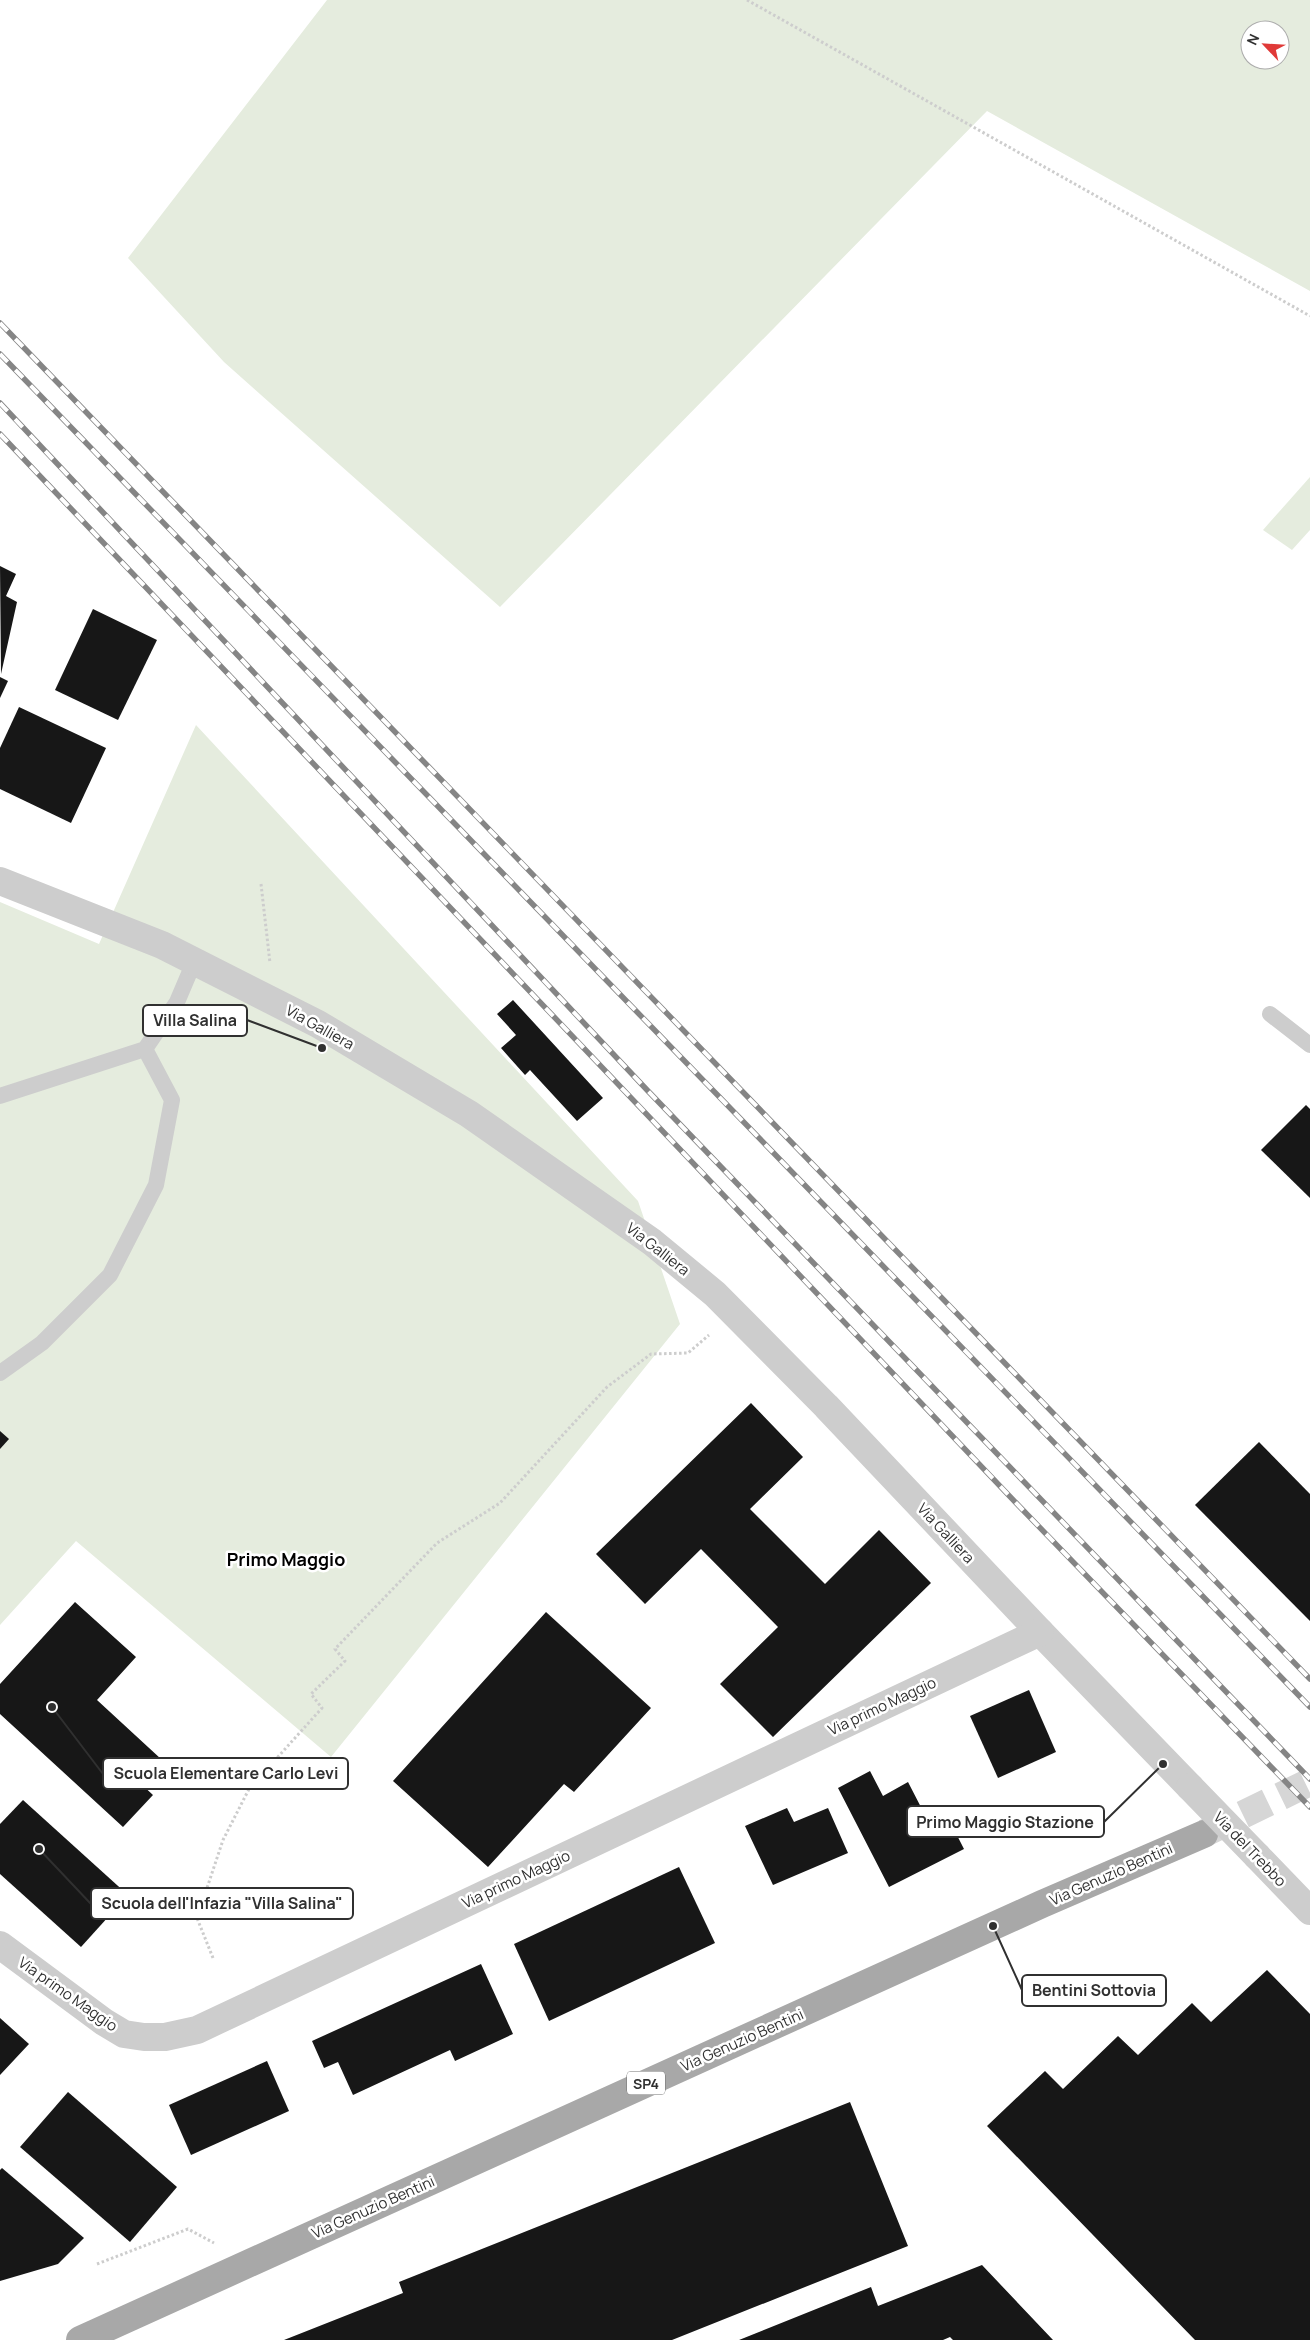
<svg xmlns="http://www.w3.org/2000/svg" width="1310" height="2340" font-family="Manrope,sans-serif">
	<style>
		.green { fill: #e5ecde; fill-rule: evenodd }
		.building { fill: #171717 }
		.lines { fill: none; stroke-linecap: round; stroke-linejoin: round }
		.primary-tunnel { stroke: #d6d6d6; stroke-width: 28; stroke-dasharray: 28 14; stroke-linecap: butt }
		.path { stroke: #cdcdcd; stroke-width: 3; stroke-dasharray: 2.5 2.5; stroke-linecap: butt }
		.service { stroke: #cdcdcd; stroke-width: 16 }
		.minor { stroke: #cdcdcd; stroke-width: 28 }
		.primary { stroke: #a8a8a8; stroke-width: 28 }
		.rail-casing { stroke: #858585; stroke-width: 5.5 }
		.rail { stroke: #fff; stroke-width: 4; stroke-dasharray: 11; stroke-linecap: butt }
		.minor-bridge { stroke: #cdcdcd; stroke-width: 28 }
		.labels { text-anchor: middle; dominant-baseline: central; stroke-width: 5; stroke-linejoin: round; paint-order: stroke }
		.shield { fill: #fff; stroke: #6e6e6e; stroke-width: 1 }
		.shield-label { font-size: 14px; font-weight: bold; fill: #303030 }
		.street-label { font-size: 15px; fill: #303030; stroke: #fff }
		.quarter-label { font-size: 18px; font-weight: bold; fill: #000; stroke: #fff }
		.leader { fill: none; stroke: #303030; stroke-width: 2 }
		.callout-dot { fill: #303030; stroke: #fff; stroke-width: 2 }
		.callout { fill: #fff; stroke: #303030; stroke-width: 2 }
		.callout-label { font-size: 16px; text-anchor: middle; font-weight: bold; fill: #303030 }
	</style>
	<rect width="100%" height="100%" fill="#fff"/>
	<!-- green -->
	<g class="green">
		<path d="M327 0H1310V291L987 111 500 607 224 362 128 258ZM1250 30H1280V60H1250Z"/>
		<polygon points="1310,477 1310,530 1292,550 1263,530"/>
		<polygon points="196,725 638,1201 680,1324 331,1757 76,1541 0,1625 0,902 99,944"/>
	</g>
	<!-- building -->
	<g class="building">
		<polygon points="0,566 16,574 6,596 17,602 1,674"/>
		<polygon points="93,609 157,640 118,720 55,690"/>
		<polygon points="0,677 8,681 0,698"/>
		<polygon points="19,707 106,748 71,823 0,789 0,748"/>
		<polygon points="513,1000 603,1098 577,1121 530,1070 525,1075 501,1048 516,1035 497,1014"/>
		<polygon points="1306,1105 1310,1109 1310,1198 1261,1150"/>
		<polygon points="751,1403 803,1457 750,1509 825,1584 879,1530 931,1583 773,1737 720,1684 778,1627 701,1549 645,1604 596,1554"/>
		<polygon points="0,1431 9,1439 0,1449"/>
		<polygon points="1259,1442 1310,1494 1310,1621 1195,1505"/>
		<polygon points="75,1602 136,1657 97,1700 161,1759 139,1782 153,1795 123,1827 0,1714 0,1684"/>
		<polygon points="546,1612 651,1708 574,1792 564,1784 488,1867 393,1781"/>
		<polygon points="1029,1690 1056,1752 998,1778 970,1716"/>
		<polygon points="870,1771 883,1796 908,1782 925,1815 942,1806 964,1849 889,1887 838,1788"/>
		<polygon points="23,1800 128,1895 81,1947 0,1874 0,1824"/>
		<polygon points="787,1808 794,1822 828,1808 848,1853 773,1885 745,1826"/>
		<polygon points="679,1867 715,1943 549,2021 514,1944"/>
		<polygon points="481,1964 513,2034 455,2061 450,2050 353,2095 338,2062 324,2068 312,2041"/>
		<polygon points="1267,1970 1310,2014 1310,2340 1195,2340 987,2126 1045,2071 1063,2089 1118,2036 1138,2055 1192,2003 1211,2022"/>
		<polygon points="0,2018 29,2044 0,2075"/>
		<polygon points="267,2061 289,2111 191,2155 169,2105"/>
		<polygon points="68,2092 177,2187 130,2242 20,2147"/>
		<polygon points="850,2102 908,2246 672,2340 284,2340 403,2293 399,2282"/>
		<polygon points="2,2168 84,2238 58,2264 0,2281 0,2170"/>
		<polygon points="982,2265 1053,2340 953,2340 950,2337 943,2340 739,2340 871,2287 878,2306"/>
	</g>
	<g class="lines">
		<!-- primary-tunnel -->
		<polyline class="primary-tunnel" points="1205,1833 1310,1782"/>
		<!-- path -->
		<g class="path">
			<polyline points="747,0 1310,316"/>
			<polyline points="261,884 270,963"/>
			<polyline points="213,1958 197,1918 223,1840 249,1789 322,1708 311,1694 345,1661 335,1649 437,1543 500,1503 607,1387 651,1354 688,1353 709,1335"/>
			<polyline points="97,2264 188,2229 214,2243"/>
		</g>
		<!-- service -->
		<g class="service">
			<polyline points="1270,1014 1310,1045"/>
			<polyline points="0,1096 145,1049 177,1002 194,962"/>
			<polyline points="0,1373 42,1343 110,1275 156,1185 172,1100 145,1049"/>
		</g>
		<!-- minor -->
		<g class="minor">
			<polyline points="0,881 162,945 318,1024 469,1114 652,1242 715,1294 826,1406 1040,1632 1190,1787"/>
			<polyline points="1257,1856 1310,1911"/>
			<polyline points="0,1945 104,2022 124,2034 144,2037 165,2037 197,2030 1040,1632"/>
		</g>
		<!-- primary -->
		<polyline class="primary" points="80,2340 1042,1904 1204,1834"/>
		<!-- rail casing -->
		<g class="rail-casing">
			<g id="rail">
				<polyline points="0,323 1310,1679"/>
				<polyline points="0,354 1310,1707"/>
				<polyline points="0,403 648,1091 1310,1779"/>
				<polyline points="0,434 1019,1506 1310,1807"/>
			</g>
		</g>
		<!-- rail -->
		<use href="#rail" class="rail"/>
		<!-- minor-bridge -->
		<polyline class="minor-bridge" points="1190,1787 1257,1856"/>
	</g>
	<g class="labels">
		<!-- shield labels -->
		<rect class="shield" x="627" y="2071.5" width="38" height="23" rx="4"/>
		<g class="shield-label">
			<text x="646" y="2083">SP4</text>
		</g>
		<!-- street labels -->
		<g class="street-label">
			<text transform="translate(320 1027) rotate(29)">Via Galliera</text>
			<text transform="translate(658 1249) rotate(38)">Via Galliera</text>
			<text transform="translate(946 1533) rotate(47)">Via Galliera</text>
			<text transform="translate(882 1706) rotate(-25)">Via primo Maggio</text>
			<text transform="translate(1250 1849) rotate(46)">Via del Trebbo</text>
			<text transform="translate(1111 1874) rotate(-24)">Via Genuzio Bentini</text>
			<text transform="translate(516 1879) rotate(-25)">Via primo Maggio</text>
			<text transform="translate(68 1994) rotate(35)">Via primo Maggio</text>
			<text transform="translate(742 2040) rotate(-24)">Via Genuzio Bentini</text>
			<text transform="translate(373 2207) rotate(-24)">Via Genuzio Bentini</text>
		</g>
		<!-- quarter labels -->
		<g class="quarter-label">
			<text x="286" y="1559">Primo Maggio</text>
		</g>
	</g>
	<!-- callouts -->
	<path class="leader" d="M322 1048L247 1020M52 1707L103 1774M1163 1764L1104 1822M39 1849L91 1904M993 1926L1022 1990"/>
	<g class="callout-dot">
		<circle cx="322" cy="1048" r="5"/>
		<circle cx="52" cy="1707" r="5"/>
		<circle cx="1163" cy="1764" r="5"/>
		<circle cx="39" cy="1849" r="5"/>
		<circle cx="993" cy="1926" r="5"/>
	</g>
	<g class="callout">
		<rect x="143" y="1005" width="104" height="31" rx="5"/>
		<rect x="103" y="1758" width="245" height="31" rx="5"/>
		<rect x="907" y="1806" width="197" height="31" rx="5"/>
		<rect x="91" y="1888" width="262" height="31" rx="5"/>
		<rect x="1022" y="1975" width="144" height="31" rx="5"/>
	</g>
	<g class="callout-label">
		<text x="195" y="1026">Villa Salina</text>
		<text x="226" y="1779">Scuola Elementare Carlo Levi</text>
		<text x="1005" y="1828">Primo Maggio Stazione</text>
		<text x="222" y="1909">Scuola dell'Infazia "Villa Salina"</text>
		<text x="1094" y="1996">Bentini Sottovia</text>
	</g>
	<!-- north arrow -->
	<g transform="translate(1265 45) rotate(295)"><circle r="24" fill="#ffffff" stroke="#acacac"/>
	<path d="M0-4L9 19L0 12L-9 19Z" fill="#e03a38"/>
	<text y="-8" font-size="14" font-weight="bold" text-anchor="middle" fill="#303030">N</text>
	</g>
</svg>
